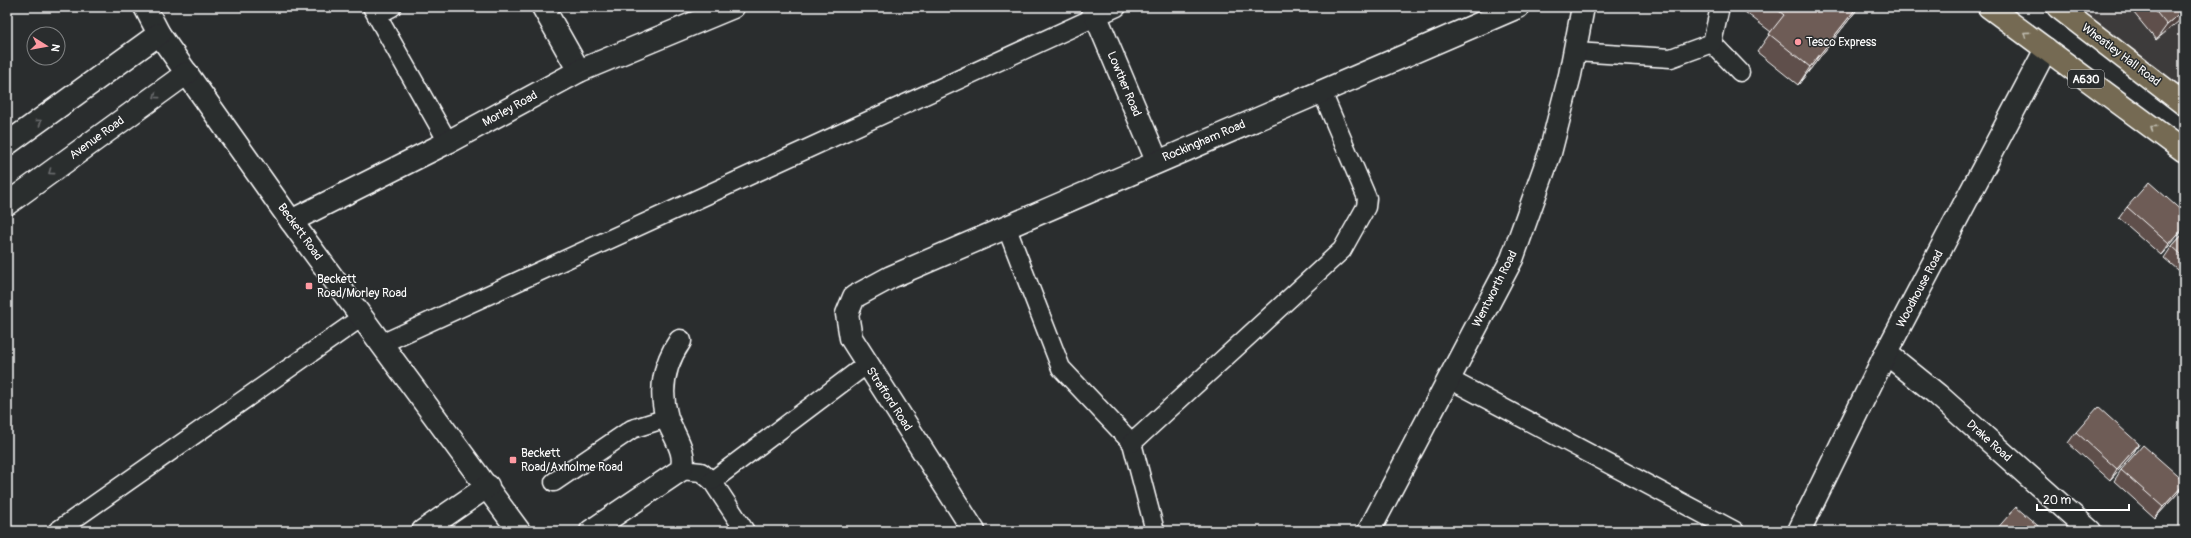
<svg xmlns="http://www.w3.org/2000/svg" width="2191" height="538" font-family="Pangolin,sans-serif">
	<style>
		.built { fill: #3e3b3a }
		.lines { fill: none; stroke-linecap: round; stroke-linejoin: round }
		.service-casing { stroke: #fff; stroke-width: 21 }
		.minor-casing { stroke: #fff; stroke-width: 25 }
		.trunk-casing { stroke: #fff; stroke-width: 25 }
		.service { stroke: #2a2d2e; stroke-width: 18 }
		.minor { stroke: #2a2d2e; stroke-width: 22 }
		.trunk { stroke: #746b52; stroke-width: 22 }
		.wall { fill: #5f4f4b; stroke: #fff }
		.shaded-wall { fill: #4d403d; stroke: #fff }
		.building { fill: #6e5c57; stroke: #fff }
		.oneway { stroke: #c0bcb1 }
		.oneway2 { stroke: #6a6c6d }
		.poi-dot { fill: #ff9aa2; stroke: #2a2d2e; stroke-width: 1.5 }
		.labels { text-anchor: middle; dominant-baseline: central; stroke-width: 3; stroke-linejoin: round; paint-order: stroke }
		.shield { fill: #2a2d2e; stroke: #bfc0c0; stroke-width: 1 }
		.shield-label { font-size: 11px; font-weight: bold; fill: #fff }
		.poi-label { font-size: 12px; fill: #fff; stroke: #2a2d2e; text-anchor: start }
		.street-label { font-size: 12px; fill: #fff; stroke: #2a2d2e }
	</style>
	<rect width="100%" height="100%" fill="#2a2d2e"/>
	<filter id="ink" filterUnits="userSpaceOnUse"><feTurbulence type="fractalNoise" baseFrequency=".025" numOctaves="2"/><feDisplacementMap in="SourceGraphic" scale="8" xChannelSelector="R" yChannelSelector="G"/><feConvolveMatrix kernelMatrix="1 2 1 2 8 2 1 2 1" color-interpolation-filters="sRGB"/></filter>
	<g filter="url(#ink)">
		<!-- built -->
		<polygon class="built" points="2058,7 2184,7 2184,104"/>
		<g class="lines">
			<!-- service casing -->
			<g class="service-casing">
				<g id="service">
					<polyline points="372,7 448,142"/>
					<polyline points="377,15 392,7"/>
					<polyline points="1712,43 1740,72"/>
					<polyline points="1575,52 1671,58 1712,43 1720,7"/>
					<polyline points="1006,226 1061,368 1132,443 1155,531"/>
					<polyline points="381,344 1117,7"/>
					<polyline points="1449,379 1735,531"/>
					<polyline points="1132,443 1342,250 1366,207 1367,198 1322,92"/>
					<polyline points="681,470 701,472 712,481 745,531"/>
					<polyline points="712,481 867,364"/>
					<polyline points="554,482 632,429 667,418"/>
					<polyline points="57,531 362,317"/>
				</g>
			</g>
			<!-- minor casing -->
			<g class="minor-casing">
				<g id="minor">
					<polyline points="145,7 159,34 291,221 519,531"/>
					<polyline points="543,7 579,71"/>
					<polyline points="1092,7 1157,161"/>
					<polyline points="7,144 159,34"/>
					<polyline points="7,204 187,73"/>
					<polyline points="291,221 448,142 579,71 733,7"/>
					<polyline points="1886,353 1938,395 2090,531"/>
					<polyline points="423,531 488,486"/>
					<path d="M591 531 681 470C688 453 673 435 667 418 659 391 664 364 680 341"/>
					<polyline points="974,531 851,338 847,314 854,297 891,277 1518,7"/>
					<polyline points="1369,531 1512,259 1550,153 1570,75 1583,7"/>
					<polyline points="1799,531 1886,353 2046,49"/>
				</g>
			</g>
			<!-- trunk casing -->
			<g class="trunk-casing">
				<g id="trunk">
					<polyline points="1989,7 2184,151"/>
					<polyline points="2058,7 2184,104"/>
				</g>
			</g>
			<!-- service -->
			<use href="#service" class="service"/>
			<!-- minor -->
			<use href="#minor" class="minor"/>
			<!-- trunk -->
			<use href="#trunk" class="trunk"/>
		</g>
		<!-- wall -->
		<g class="wall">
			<polygon points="1749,7 1859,7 1798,85 1757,52 1771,32 1745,12"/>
			<polygon points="2129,7 2184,7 2156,40"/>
			<polygon points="2127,207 2184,229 2161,255 2119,218"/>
			<polygon points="2184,233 2184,275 2164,258 2172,246"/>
			<polygon points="2076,432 2139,444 2132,455 2110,480 2068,443"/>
			<polygon points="2121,470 2178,493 2155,518 2114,481"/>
			<polygon points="2184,523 2184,531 2178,531"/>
		</g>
		<!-- shaded-wall -->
		<g class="shaded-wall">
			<polygon points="1632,7 1702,7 1700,10"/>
			<polygon points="1857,7 1859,7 1798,85 1810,67"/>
			<polygon points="2184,10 2184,17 2156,40 2167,25"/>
			<polygon points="2184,227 2183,230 2161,255 2169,244"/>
			<polygon points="2139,444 2132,455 2110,480 2117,469"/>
			<polygon points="2184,484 2178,493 2155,518 2163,507"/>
		</g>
		<!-- building -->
		<g class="building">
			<polygon points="1774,7 1857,7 1810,67 1769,34 1784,15"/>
			<polygon points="2152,7 2184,7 2184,10 2167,25"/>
			<polygon points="2149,182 2184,213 2184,227 2169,244 2127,207"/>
			<polygon points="2184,233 2184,257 2172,246"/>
			<polygon points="2098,407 2139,444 2117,469 2076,432"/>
			<polygon points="2143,445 2184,481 2184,484 2163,507 2121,470"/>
			<polygon points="2016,507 2044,531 1995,531"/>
		</g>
		<!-- one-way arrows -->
		<defs><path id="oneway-chevron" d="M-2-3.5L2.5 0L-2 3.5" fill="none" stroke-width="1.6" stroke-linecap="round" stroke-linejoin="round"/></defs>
		<g class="oneway">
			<use href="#oneway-chevron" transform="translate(2026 34) rotate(-144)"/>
			<use href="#oneway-chevron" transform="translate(2153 128) rotate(-143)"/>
		</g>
		<g class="oneway2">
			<use href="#oneway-chevron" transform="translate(156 96) rotate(144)"/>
			<use href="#oneway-chevron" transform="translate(39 122) rotate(-36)"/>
			<use href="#oneway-chevron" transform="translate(51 172) rotate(144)"/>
		</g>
	</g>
	<!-- markers -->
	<g class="poi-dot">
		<circle cx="1798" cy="42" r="4"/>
		<rect x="305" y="282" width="8" height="8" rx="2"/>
		<rect x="509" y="456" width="8" height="8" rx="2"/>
	</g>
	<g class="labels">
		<!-- shield labels -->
		<rect class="shield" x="2068" y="70" width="36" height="18" rx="3"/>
		<g class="shield-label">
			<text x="2086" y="79">A630</text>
		</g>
		<!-- poi labels -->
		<g class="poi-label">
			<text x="1806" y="42">Tesco Express</text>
			<text x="317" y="279">Beckett<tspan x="317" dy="14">Road/Morley Road</tspan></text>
			<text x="521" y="453">Beckett<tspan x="521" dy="14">Road/Axholme Road</tspan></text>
		</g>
		<!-- street labels -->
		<g class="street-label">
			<text transform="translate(2121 55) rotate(37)">Wheatley Hall Road</text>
			<text transform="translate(1124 84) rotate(67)">Lowther Road</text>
			<text transform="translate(510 109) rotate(-29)">Morley Road</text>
			<text transform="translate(97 138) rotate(-36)">Avenue Road</text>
			<text transform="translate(1204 141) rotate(-23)">Rockingham Road</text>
			<text transform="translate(300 232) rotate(54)">Beckett Road</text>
			<text transform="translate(1495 289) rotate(-63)">Wentworth Road</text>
			<text transform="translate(1920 289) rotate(-62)">Woodhouse Road</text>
			<text transform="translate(889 399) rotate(57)">Strafford Road</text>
			<text transform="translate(1989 441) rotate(42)">Drake Road</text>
		</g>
	</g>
	<!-- margin -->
	<rect width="2191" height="538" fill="none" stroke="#2a2d2e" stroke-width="24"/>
	<rect x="12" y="12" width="2167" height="514" fill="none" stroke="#fff" stroke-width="1.5" filter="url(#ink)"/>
	<!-- north arrow -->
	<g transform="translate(46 46) rotate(101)"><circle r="19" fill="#2a2d2e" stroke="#7f8182"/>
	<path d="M0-3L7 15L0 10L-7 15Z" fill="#ff9aa2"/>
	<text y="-6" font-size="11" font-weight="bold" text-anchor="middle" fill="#ffffff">N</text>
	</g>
	<!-- scale -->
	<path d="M2037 504v6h92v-6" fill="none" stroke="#ffffff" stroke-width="2"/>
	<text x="2043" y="504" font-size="12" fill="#ffffff" stroke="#2a2d2e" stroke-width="3" paint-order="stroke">20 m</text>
</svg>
